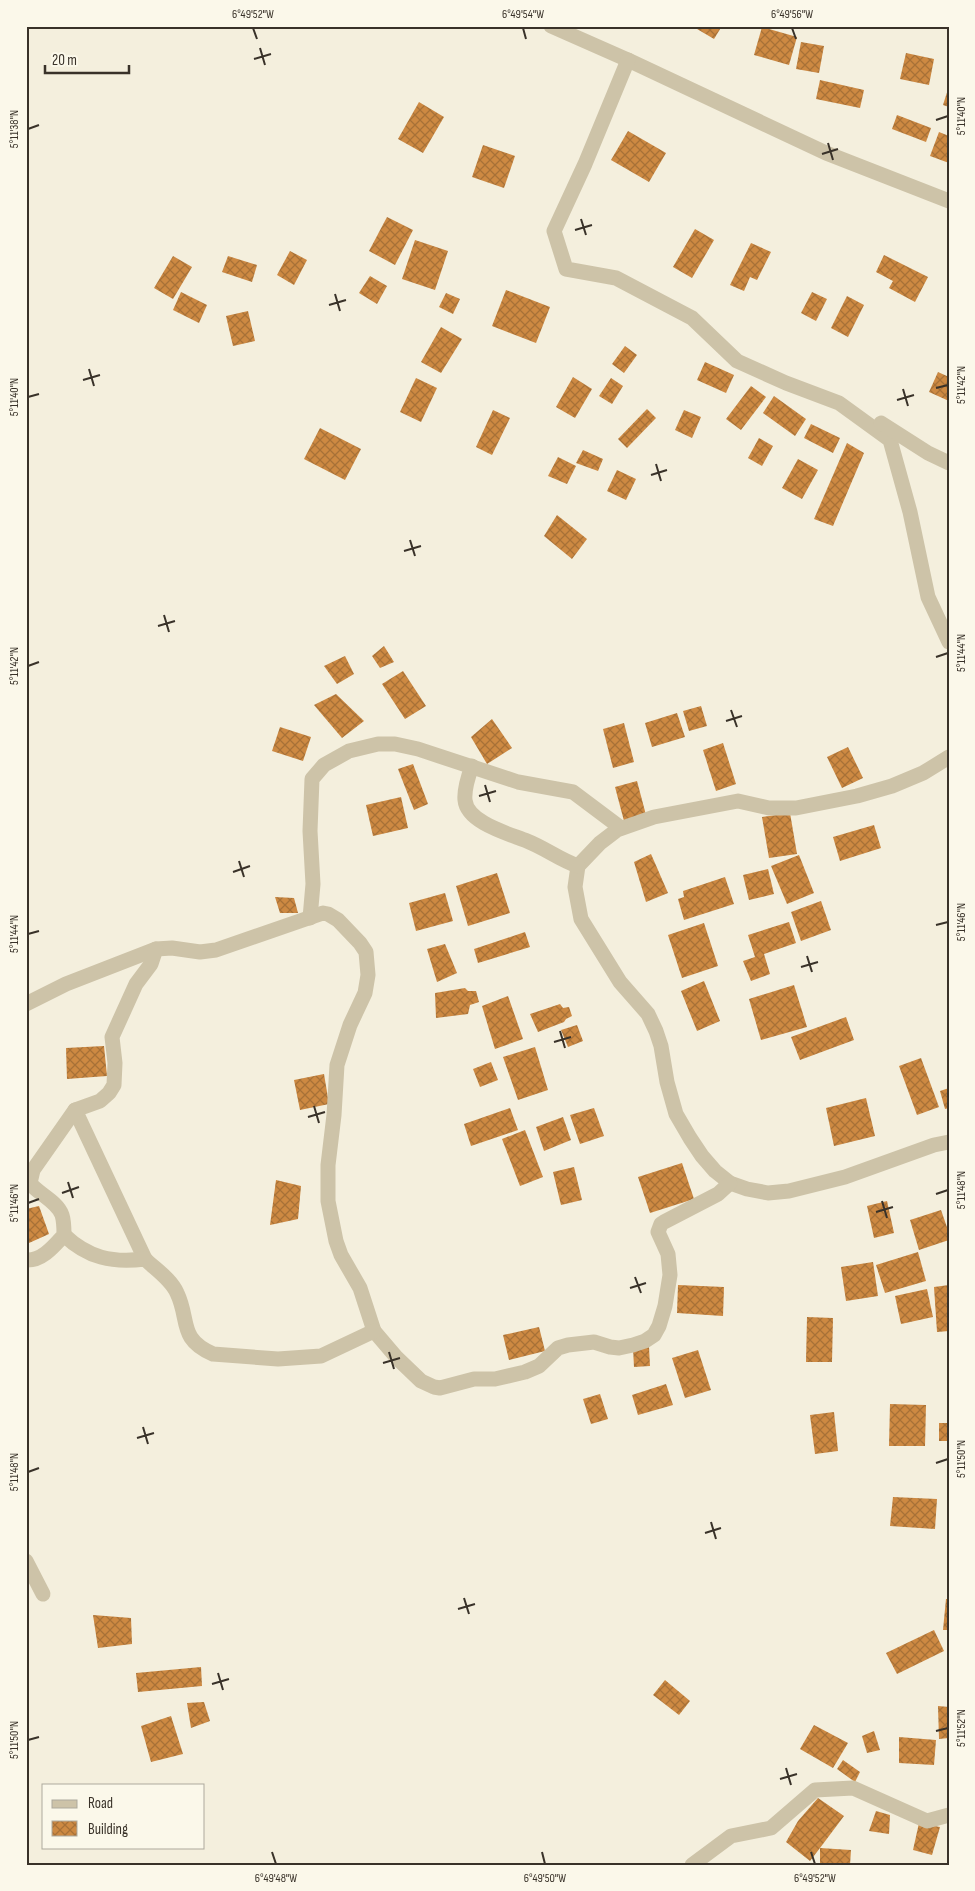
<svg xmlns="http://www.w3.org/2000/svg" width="975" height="1891" font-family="'Sofia Sans Condensed',sans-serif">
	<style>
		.building { fill: url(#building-cross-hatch) }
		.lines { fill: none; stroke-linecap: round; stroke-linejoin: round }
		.street { stroke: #cdc3a8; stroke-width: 15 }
		.ticks { fill: none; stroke: #393229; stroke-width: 2 }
		.neatline { fill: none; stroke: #393229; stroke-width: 2 }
		.ticks-label { font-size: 12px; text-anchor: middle; fill: #393229 }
	</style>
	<defs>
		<pattern id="building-cross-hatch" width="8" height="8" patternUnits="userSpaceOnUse" patternTransform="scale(1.25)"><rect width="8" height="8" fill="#cd8942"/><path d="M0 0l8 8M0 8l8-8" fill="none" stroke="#a77137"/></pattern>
	</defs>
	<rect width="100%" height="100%" fill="#f4efdd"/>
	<!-- building -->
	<g class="building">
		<polygon points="692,26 722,26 714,39"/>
		<polygon points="762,27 797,37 789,65 754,55"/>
		<polygon points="801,42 824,46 819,73 796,69"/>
		<polygon points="906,53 934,59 929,85 900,79"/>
		<polygon points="820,80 864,90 860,108 816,99"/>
		<polygon points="949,86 949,107 943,105"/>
		<polygon points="419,102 444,117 423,153 398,139"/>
		<polygon points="897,115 931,128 926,142 892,129"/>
		<polygon points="628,131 666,153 649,182 611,160"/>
		<polygon points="939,132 949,136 949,163 930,156"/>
		<polygon points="483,145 515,156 504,188 472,177"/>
		<polygon points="387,217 413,230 395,265 369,251"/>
		<polygon points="695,229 714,240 692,278 673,267"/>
		<polygon points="415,240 448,251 435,290 402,279"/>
		<polygon points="751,243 771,252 757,280 750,277 744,291 730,285"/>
		<polygon points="290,251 307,260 294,285 277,275"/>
		<polygon points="884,255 928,277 915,302 889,288 893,281 876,272"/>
		<polygon points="173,256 192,267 173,299 154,288"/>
		<polygon points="228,256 257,265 252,282 222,272"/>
		<polygon points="370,276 387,286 377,304 359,293"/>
		<polygon points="506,290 550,307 536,343 492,326"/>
		<polygon points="181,292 207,305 199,323 173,310"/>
		<polygon points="812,292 827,299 816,321 801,313"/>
		<polygon points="446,293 460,299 453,314 439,307"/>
		<polygon points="847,296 864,305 848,337 831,328"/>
		<polygon points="248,311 255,341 233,346 226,316"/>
		<polygon points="441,327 462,339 441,373 421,362"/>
		<polygon points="625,346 637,355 624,373 612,364"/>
		<polygon points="705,362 734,375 726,393 697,380"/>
		<polygon points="938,372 949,377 949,401 929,392"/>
		<polygon points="573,377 592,389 575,418 556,407"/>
		<polygon points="416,378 437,388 421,422 400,412"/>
		<polygon points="611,378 623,386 612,404 599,396"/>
		<polygon points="751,386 766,397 741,430 726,419"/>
		<polygon points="774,396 806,419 795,436 763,413"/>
		<polygon points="647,409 656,418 627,448 618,439"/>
		<polygon points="493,410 510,418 492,455 476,447"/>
		<polygon points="684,410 701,417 692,438 675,430"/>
		<polygon points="811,424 840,438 833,453 804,438"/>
		<polygon points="320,428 361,449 345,480 304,459"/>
		<polygon points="759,438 773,446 762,466 748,458"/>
		<polygon points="847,443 864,453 833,526 814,519"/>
		<polygon points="583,450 603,459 598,471 576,463"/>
		<polygon points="558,457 576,466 567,484 548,476"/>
		<polygon points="798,459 818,470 802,499 782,488"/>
		<polygon points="617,470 636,479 626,500 607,491"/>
		<polygon points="557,515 587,539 572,559 544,536"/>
		<polygon points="384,646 394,662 380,668 372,656"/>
		<polygon points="345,656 354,674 337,684 324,666"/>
		<polygon points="403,671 426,706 405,719 382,684"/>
		<polygon points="336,694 364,721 342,738 314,705"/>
		<polygon points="701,706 707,726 689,731 683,711"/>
		<polygon points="677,713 685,737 652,747 645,723"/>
		<polygon points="492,719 512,748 487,764 471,737"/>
		<polygon points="624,723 634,762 613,768 603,729"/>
		<polygon points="280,727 311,737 303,761 272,751"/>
		<polygon points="723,743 736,784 716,791 703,750"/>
		<polygon points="848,747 863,778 842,788 827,757"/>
		<polygon points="413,764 428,804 414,810 398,769"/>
		<polygon points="637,781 646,815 624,821 615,787"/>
		<polygon points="401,797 408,828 373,836 366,805"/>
		<polygon points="790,813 797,854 769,858 762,817"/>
		<polygon points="874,825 881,848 840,861 833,837"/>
		<polygon points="651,854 668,893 646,902 634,862"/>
		<polygon points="799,855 814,893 787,904 771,866"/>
		<polygon points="768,869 774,894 749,900 743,875"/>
		<polygon points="497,873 510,913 468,926 456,886"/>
		<polygon points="725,877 734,904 684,920 678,899 684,897 683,891"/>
		<polygon points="445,893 453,921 416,931 409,903"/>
		<polygon points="275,897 294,898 298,913 280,913"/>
		<polygon points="821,901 831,930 801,941 791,912"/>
		<polygon points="789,922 796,943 764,954 770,974 751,981 743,961 755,957 748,935"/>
		<polygon points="704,923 718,966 682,978 668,935"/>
		<polygon points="525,932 530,947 478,963 474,949"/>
		<polygon points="445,944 457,973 437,982 427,949"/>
		<polygon points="704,981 720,1021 697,1031 681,991"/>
		<polygon points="794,985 807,1027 761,1040 749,999"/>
		<polygon points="465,988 468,991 476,991 479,1002 470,1005 468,1014 436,1018 435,993"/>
		<polygon points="508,996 523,1039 495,1049 482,1006"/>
		<polygon points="560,1004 563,1008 569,1007 572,1016 566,1019 564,1022 538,1032 530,1014"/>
		<polygon points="846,1017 854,1040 800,1060 791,1037"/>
		<polygon points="577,1025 583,1041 568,1047 561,1030"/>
		<polygon points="104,1046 107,1076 67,1079 66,1048"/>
		<polygon points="535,1047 548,1090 518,1100 503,1057"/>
		<polygon points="921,1058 939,1107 917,1115 899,1066"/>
		<polygon points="491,1062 498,1080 480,1087 473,1069"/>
		<polygon points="324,1074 329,1104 300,1110 294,1080"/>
		<polygon points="949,1088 949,1108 945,1109 940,1091"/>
		<polygon points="866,1098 875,1136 834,1146 826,1108"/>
		<polygon points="510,1108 518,1130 471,1146 464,1124"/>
		<polygon points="594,1108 604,1136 580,1144 570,1115"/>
		<polygon points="563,1117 571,1140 544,1151 536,1127"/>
		<polygon points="525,1130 543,1177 520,1186 502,1139"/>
		<polygon points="682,1163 694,1199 650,1213 638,1177"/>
		<polygon points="574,1167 582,1200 561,1205 553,1172"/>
		<polygon points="276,1180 301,1186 298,1219 270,1225"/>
		<polygon points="887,1201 894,1233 874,1238 867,1206"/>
		<polygon points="39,1206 49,1234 29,1243 26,1235 26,1209"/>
		<polygon points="941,1210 949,1233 949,1240 919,1250 910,1220"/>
		<polygon points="918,1252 926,1281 885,1293 876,1265"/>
		<polygon points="873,1262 878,1296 846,1301 841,1267"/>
		<polygon points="678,1285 724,1287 723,1316 677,1313"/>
		<polygon points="949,1285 949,1331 937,1332 934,1287"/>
		<polygon points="927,1289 933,1317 901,1324 895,1296"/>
		<polygon points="807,1317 833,1318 832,1362 806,1362"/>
		<polygon points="539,1327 545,1351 509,1360 503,1335"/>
		<polygon points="649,1347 650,1366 634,1367 633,1348"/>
		<polygon points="698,1350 711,1390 685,1398 672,1358"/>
		<polygon points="666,1384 673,1405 638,1415 632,1395"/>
		<polygon points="600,1394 608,1419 591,1424 583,1399"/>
		<polygon points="890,1404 926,1405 925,1446 889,1446"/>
		<polygon points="834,1412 838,1451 815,1454 810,1415"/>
		<rect x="939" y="1423" width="10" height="18"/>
		<polygon points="893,1497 937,1499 935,1529 890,1526"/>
		<polygon points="946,1599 949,1599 949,1630 943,1630"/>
		<polygon points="93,1615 131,1618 132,1644 98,1648"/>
		<polygon points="934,1630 944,1651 897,1674 886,1653"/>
		<polygon points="201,1667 202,1686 138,1692 136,1673"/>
		<polygon points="665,1680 690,1701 679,1715 653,1695"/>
		<polygon points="204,1702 210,1721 191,1728 187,1703"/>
		<polygon points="938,1706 949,1707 949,1738 939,1739"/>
		<polygon points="171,1716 183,1754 151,1762 141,1726"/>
		<polygon points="814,1725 848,1743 833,1768 800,1749"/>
		<polygon points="874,1731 880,1750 867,1753 862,1736"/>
		<polygon points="899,1737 936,1740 934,1765 899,1763"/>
		<polygon points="843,1760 860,1772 855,1782 837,1769"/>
		<polygon points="818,1798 844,1816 820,1848 851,1850 850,1865 820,1865 820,1848 810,1861 786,1842 798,1821"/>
		<polygon points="876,1811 890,1815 889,1834 869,1831"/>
		<polygon points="919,1823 940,1827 932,1855 913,1850"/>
	</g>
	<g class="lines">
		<!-- street -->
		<g class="street">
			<polyline points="551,26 628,60 826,153 949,201"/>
			<polyline points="628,60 585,164 554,231 566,269 616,278 692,318 737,361 786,383 839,403 890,440 910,512 928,597 949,642"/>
			<polyline points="881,423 928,453 949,463"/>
			<polyline points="949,757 923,773 892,786 857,796 796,808 769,808 738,801 654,817 617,830 600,843 578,866 575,887 581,919 620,982 648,1014 656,1031 661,1046 667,1082 676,1114 690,1138 702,1156 715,1171 730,1183 747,1189 768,1193 789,1191 845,1177 934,1145 949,1142"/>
			<path d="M472 766C468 777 464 790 465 800 467 823 510 834 527 841 545 848 560 860 578 866"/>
			<polyline points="310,918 313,884 310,831 312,779 324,765 349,751 378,744 395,744 418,749 518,782 573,792 621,828"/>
			<polyline points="26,1004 66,984 156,949 172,948 200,952 216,950 323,913 328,914 338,920 360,943 366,952 368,975 365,993 350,1025 337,1065 334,1115 328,1165 328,1201 336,1241 341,1255 360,1288 374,1331 397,1358 421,1381 434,1387 440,1388 474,1379 495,1379 525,1372 539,1366 558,1348 568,1345 594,1342 610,1347 619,1348 633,1345 645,1341 654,1335 659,1326 665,1306 670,1275 668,1254 658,1232 661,1224 664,1222 718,1194 730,1183"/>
			<polyline points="75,1110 145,1259"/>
			<path d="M64 1235C88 1258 112 1263 145 1259 155 1269 171 1279 177 1293 190 1320 178 1339 213 1354L278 1359 321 1356 374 1331"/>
			<path d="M26 1260C42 1261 54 1246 64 1235 64 1229 64 1221 62 1215 57 1201 38 1194 30 1183L33 1170 75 1110 100 1101 109 1093 114 1085 115 1063 112 1037 136 984 151 964 156 949"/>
			<polyline points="26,1561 43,1594"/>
			<polyline points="692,1865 731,1836 771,1828 815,1790 853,1788 927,1821 949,1815"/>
		</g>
	</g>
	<!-- ticks -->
	<path class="ticks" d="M253 28 257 39M523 28 526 39M792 28 796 39M260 48 265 65M254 59 271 54M936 120 948 116M28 129 39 125M828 143 833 160M822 154 838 149M581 219 586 235M575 230 592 225M335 294 340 311M329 305 346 300M89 369 94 386M83 380 100 375M936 388 948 385M903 389 908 406M28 397 39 394M897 400 914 395M656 464 661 481M651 475 667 470M410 540 415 556M404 551 421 546M164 615 169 632M158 626 175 621M936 657 948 653M28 666 39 662M731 710 737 727M726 721 742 716M485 785 490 802M479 796 496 791M239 861 244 877M233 872 250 866M936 925 948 922M28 934 39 931M807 956 812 972M801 967 818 962M560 1031 565 1048M554 1042 571 1037M314 1106 319 1123M308 1117 325 1112M68 1182 73 1198M62 1193 79 1187M936 1194 948 1190M882 1201 887 1218M28 1203 39 1199M876 1212 893 1207M635 1277 641 1293M630 1288 646 1283M389 1352 394 1369M383 1363 400 1358M143 1427 148 1444M137 1438 154 1433M936 1463 948 1459M28 1472 39 1468M711 1522 716 1539M705 1533 721 1528M464 1598 469 1614M458 1609 475 1604M218 1673 223 1690M212 1684 229 1679M936 1731 948 1728M28 1740 39 1737M786 1768 791 1785M780 1779 797 1774M272 1852 276 1864M542 1852 545 1864M811 1852 815 1864"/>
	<!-- border -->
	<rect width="975" height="1891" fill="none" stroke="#fbf8ea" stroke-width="55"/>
	<!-- legend -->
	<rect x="42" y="1784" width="162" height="65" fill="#fbf8ea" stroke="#ada99d"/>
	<rect x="52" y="1800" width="25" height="8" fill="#cdc3a8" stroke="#ada99d"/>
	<text x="88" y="1808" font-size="15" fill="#393229">Road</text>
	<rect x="52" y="1821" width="25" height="15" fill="url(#building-cross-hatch)" stroke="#ada99d"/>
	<text x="88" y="1834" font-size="15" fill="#393229">Building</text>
	<!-- scale -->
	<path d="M45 65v8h84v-8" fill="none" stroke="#393229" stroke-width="2.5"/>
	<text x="52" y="65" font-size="15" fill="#393229" stroke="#fbf8ea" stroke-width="4" paint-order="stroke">20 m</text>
	<rect x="28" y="28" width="920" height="1836" class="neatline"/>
	<g class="ticks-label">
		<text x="253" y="18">6°49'52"W</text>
		<text x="523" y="18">6°49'54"W</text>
		<text x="792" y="18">6°49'56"W</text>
		<text transform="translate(961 116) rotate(-90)" y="4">5°11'40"N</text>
		<text transform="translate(14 129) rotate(-90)" y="4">5°11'38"N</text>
		<text transform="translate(961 385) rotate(-90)" y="4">5°11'42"N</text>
		<text transform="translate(14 397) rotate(-90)" y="4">5°11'40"N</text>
		<text transform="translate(961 653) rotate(-90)" y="4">5°11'44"N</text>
		<text transform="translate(14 666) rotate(-90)" y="4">5°11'42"N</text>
		<text transform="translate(961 922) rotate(-90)" y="4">5°11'46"N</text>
		<text transform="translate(14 934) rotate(-90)" y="4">5°11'44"N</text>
		<text transform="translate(961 1190) rotate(-90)" y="4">5°11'48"N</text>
		<text transform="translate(14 1203) rotate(-90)" y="4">5°11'46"N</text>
		<text transform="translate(961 1459) rotate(-90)" y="4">5°11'50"N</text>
		<text transform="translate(14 1472) rotate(-90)" y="4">5°11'48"N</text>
		<text transform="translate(961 1728) rotate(-90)" y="4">5°11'52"N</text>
		<text transform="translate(14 1740) rotate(-90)" y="4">5°11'50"N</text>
		<text x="276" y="1882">6°49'48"W</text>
		<text x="545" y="1882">6°49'50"W</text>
		<text x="815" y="1882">6°49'52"W</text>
	</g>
</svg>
